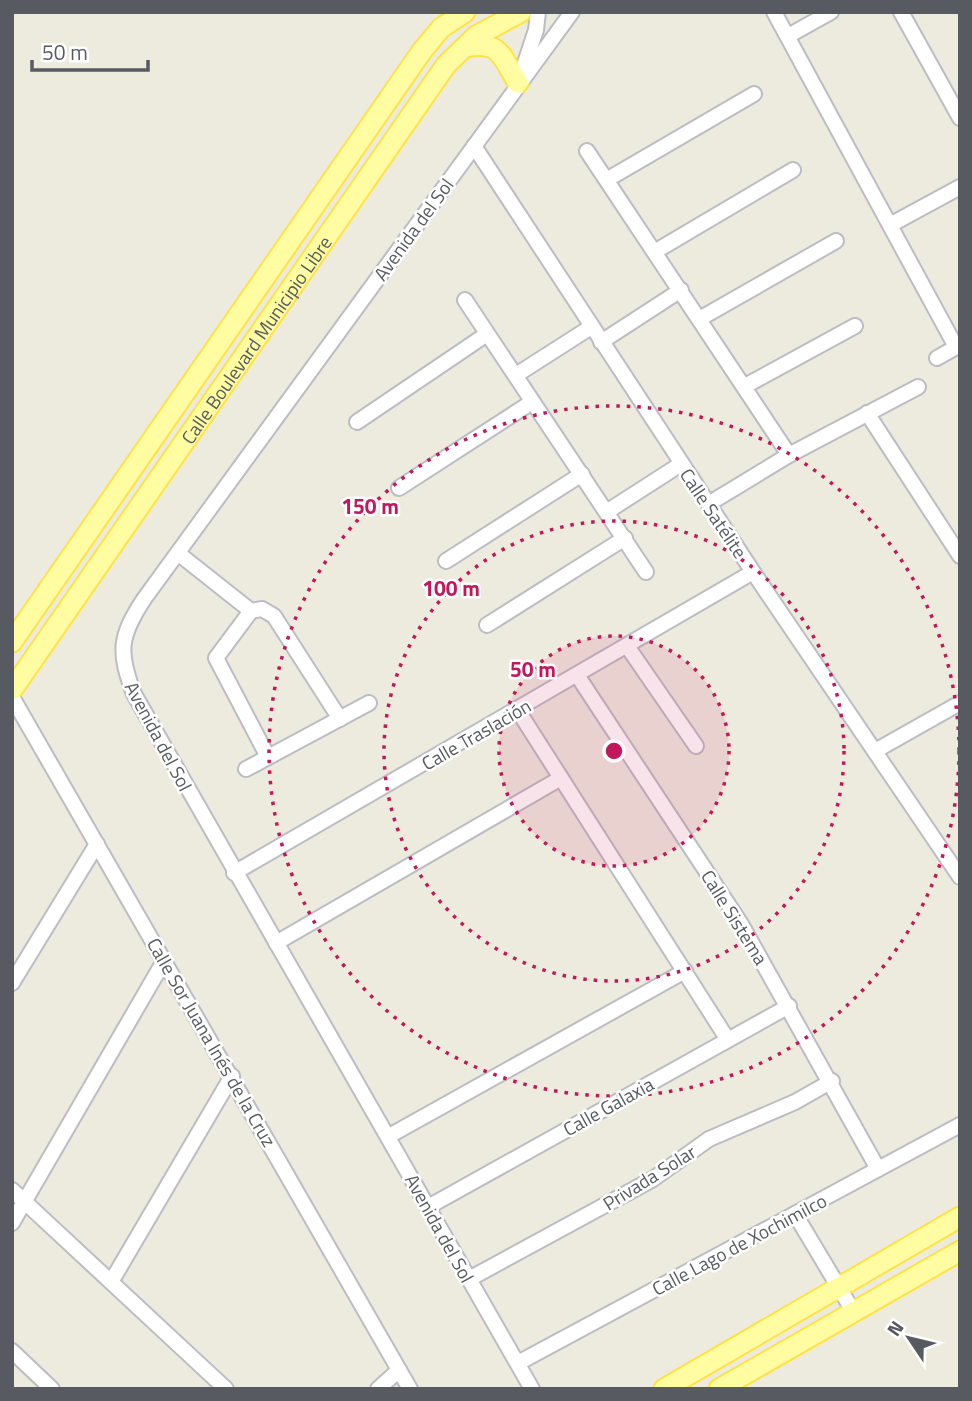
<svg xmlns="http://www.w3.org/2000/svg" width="972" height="1401" font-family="'Titillium Web',sans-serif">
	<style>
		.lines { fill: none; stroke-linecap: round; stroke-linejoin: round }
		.minor-casing { stroke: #bcbdc4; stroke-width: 18 }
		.major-casing { stroke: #ffe345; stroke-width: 23 }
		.minor { stroke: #fff; stroke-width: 14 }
		.major { stroke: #fffca1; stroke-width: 19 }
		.ring { fill: none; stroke: #c2185b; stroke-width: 3.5; stroke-dasharray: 3.5 7 }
		.labels { text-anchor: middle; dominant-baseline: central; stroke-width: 5; stroke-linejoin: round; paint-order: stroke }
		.street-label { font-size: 19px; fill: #575b61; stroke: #fff }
		.centre { fill: #c2185b; stroke: #fff; stroke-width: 3.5 }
		.ring-label { font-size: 21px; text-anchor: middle; font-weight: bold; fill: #c2185b; stroke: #fff; stroke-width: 5; stroke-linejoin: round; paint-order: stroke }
	</style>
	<rect width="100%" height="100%" fill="#edebde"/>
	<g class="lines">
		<!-- minor casing -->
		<g class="minor-casing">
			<g id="minor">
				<polyline points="774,12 956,347"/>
				<polyline points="901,12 960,118"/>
				<polyline points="788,36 831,12"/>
				<polyline points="522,72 536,30 538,12"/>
				<polyline points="474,146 753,572 960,877"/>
				<polyline points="587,151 789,455"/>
				<polyline points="608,179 754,94"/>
				<polyline points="890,225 960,187"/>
				<polyline points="656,251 793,170"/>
				<polyline points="465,300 646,572"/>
				<polyline points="701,318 836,241"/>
				<polyline points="601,342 681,290"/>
				<polyline points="937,358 960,345"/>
				<polyline points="516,375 591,327"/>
				<polyline points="745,386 855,326"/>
				<polyline points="867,413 960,556"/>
				<polyline points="357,422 487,334"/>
				<polyline points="399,488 532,402"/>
				<polyline points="710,503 789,455 918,387"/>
				<polyline points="608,511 681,464"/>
				<polyline points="179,554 251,611"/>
				<polyline points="446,561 582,474"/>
				<polyline points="487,625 625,538"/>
				<polyline points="627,646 696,746"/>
				<polyline points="577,675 741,924 878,1169"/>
				<polyline points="12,697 410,1389"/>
				<polyline points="517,709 728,1040"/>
				<polyline points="875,751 960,703"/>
				<polyline points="268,757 216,658 251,611 262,609 274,616 340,719"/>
				<polyline points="246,769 369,703"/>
				<polyline points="234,873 753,572"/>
				<polyline points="276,943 561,778"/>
				<polyline points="12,983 97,844"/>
				<polyline points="389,1136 685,971"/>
				<polyline points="12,1190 226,1389"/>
				<polyline points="428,1207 789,1006"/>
				<polyline points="795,1214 853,1311"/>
				<polyline points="12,1223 164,961"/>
				<polyline points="469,1279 653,1179 709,1139 795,1102 832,1081"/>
				<polyline points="111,1282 232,1076"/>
				<polyline points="12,1351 52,1389"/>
				<polyline points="518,1363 960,1125"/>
				<polyline points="378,1389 399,1370"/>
				<path d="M532 1389 134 694C118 652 119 637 144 599L572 12"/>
			</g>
		</g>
		<!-- major casing -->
		<g class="major-casing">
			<g id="major">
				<path d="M465 47C501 40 501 56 518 83"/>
				<polyline points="12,642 422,51 441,28 465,12"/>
				<path id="s1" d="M12 690 446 65 476 36 521 12"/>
				<polyline points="664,1389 960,1217"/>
				<polyline points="719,1389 960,1251"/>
			</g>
		</g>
		<!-- minor -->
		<use href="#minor" class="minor"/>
		<!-- major -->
		<use href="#major" class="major"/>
	</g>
	<!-- distance rings -->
	<circle cx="614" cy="751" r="115" fill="#c2185b" fill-opacity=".12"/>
	<g class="ring">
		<circle cx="614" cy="751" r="115"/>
		<circle cx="614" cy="751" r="230"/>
		<circle cx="614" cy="751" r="345"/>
	</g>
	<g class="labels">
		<!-- street labels -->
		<g class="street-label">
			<text transform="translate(413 229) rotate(-54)">Avenida del Sol</text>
			<text stroke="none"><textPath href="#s1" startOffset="427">Calle Boulevard Municipio Libre</textPath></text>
			<text transform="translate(714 513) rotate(56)">Calle Satélite</text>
			<text transform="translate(476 734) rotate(-30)">Calle Traslación</text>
			<text transform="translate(159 736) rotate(62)">Avenida del Sol</text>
			<text transform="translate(735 917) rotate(58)">Calle Sistema</text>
			<text transform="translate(212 1042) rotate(60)">Calle Sor Juana Inés de la Cruz</text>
			<text transform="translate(608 1106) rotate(-29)">Calle Galaxia</text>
			<text transform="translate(649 1177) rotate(-32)">Privada Solar</text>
			<text transform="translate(440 1228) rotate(61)">Avenida del Sol</text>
			<text transform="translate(739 1244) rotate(-28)">Calle Lago de Xochimilco</text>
		</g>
	</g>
	<circle cx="614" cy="751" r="10" class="centre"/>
	<g class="ring-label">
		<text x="370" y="514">150 m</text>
		<text x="451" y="596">100 m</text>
		<text x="533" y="677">50 m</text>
	</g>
	<!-- border -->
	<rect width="972" height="1401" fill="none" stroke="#575b61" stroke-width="28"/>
	<!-- north arrow -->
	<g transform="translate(909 1338) rotate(305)" stroke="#ffffff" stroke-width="5" paint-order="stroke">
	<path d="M0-5L12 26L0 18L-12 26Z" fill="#575b61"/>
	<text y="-10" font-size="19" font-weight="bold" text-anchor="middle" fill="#575b61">N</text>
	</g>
	<!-- scale -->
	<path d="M32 60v10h116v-10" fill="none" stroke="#575b61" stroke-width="3.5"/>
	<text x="42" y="60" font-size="21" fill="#575b61" stroke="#ffffff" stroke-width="5" paint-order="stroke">50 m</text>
</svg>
